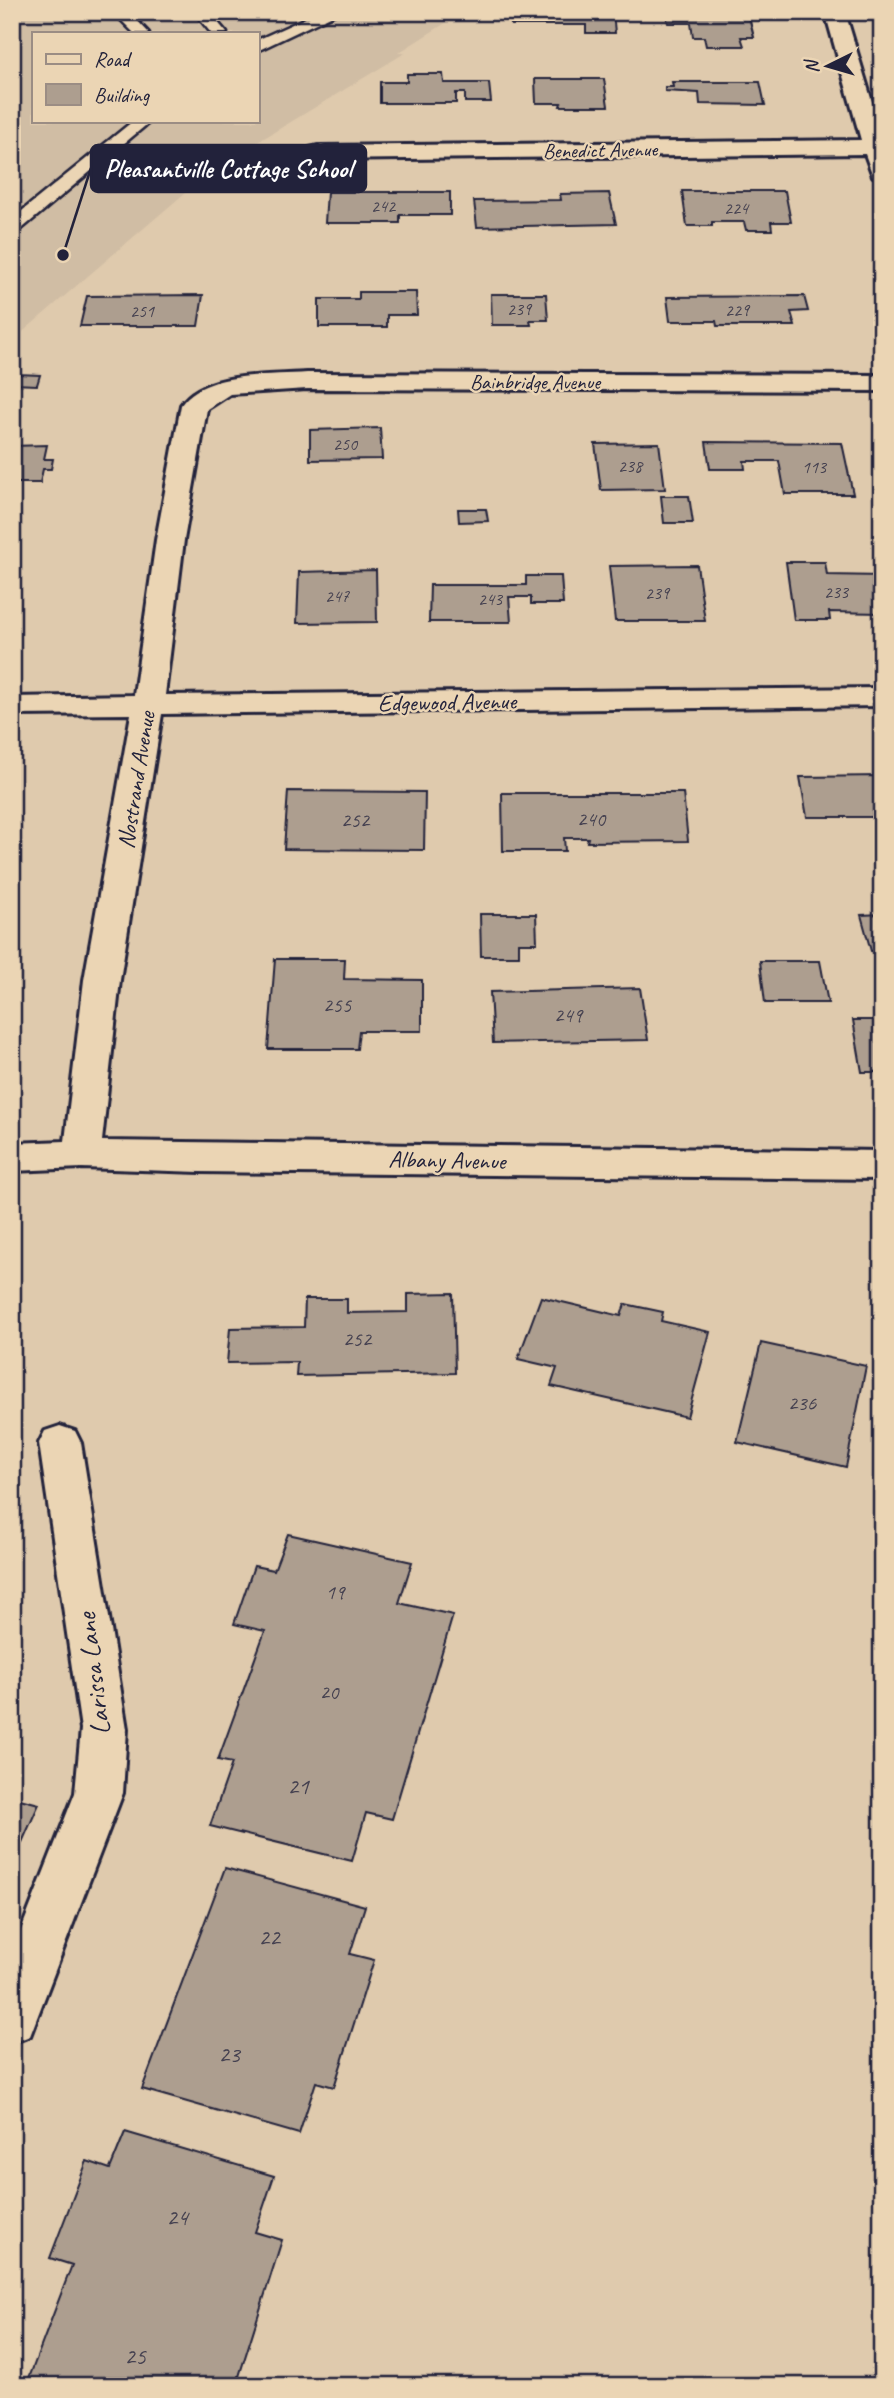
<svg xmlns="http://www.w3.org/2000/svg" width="894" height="2398" font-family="Caveat,sans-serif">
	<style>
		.built { fill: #d0bda4; fill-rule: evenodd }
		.building { fill: #ad9e8f; stroke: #22223b; stroke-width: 2 }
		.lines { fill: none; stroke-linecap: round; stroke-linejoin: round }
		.service-casing { stroke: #22223b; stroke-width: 5 }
		.minor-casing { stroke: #22223b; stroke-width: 6 }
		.service { fill: #ebd5b4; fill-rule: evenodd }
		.minor { fill: #ebd5b4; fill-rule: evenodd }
		.labels { text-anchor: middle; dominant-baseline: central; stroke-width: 5; stroke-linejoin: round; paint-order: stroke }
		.far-number-label { font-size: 18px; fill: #454150 }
		.far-street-label { font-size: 21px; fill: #22223b; stroke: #ebd5b4 }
		.number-label { font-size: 21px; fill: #454150 }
		.street-label { font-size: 24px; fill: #22223b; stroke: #ebd5b4 }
		.near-number-label { font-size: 24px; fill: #454150 }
		.near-street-label { font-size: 28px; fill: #22223b; stroke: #ebd5b4 }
		.leader { fill: none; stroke: #22223b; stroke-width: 2.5 }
		.callout-dot { fill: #22223b; stroke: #ebd5b4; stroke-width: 2.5 }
		.callout { fill: #22223b; stroke: #22223b; stroke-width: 2.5 }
		.callout-label { font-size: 26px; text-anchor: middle; font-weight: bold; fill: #fff }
	</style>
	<rect width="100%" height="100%" fill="#dfcaad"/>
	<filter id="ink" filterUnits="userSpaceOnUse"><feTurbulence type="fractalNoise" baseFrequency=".0143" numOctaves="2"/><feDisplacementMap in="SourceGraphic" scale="14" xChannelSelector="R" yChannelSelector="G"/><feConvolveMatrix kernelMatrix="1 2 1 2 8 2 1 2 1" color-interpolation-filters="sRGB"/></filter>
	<g filter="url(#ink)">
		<!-- built -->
		<path class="built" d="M12 12H463L398 53H405L213 169 12 341ZM33 33H257V121H33Z"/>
		<!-- building -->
		<g class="building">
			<polygon points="510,12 613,12 615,33 586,33 586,25 511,25"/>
			<polygon points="665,12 736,12 737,17 749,17 754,37 741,37 744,46 706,46 704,37 693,37 691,23 668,23"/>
			<polygon points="407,74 443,74 444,83 489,83 491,102 465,102 465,93 456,93 456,103 380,103 380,82 407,82"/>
			<polygon points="535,79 604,79 608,106 560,106 561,103 536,103"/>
			<polygon points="672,82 760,82 765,105 700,104 699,93 665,91 665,87 673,87"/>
			<polygon points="682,191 785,191 791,222 771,222 772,230 746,230 744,222 712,222 712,226 687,226"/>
			<polygon points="327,192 450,192 450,215 400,215 400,223 325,223"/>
			<polygon points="609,193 616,224 477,227 474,201 561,200 560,194"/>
			<polygon points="359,292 416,292 417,315 387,315 387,327 319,327 319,299 359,299"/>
			<polygon points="491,294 546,294 548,320 530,320 531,325 492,325"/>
			<polygon points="203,295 198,326 80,326 87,296"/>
			<polygon points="804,296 808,311 791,312 795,326 717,326 716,321 670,321 667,297"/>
			<polygon points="17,374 40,375 37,385 13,384"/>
			<polygon points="380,428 382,459 310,460 310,430"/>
			<polygon points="706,442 842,443 853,494 785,494 779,461 744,461 745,469 710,469"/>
			<polygon points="659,443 665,489 601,490 595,444"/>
			<polygon points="47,445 44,459 53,459 51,469 43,469 40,483 12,483 12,446"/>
			<polygon points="661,496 689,496 693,523 664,523"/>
			<polygon points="458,509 486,509 488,521 459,522"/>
			<polygon points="786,562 825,562 827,575 882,576 882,613 829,612 830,620 794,620"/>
			<polygon points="697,565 705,621 615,621 609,566"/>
			<polygon points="376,570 377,622 297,623 299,572"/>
			<polygon points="526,576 561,576 563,604 531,604 531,597 509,597 511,622 429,622 430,585 526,585"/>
			<polygon points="882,776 882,817 807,817 800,777"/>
			<polygon points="288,791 425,792 424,850 284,849"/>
			<polygon points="502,793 683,793 688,841 587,842 588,838 564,838 565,851 503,851"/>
			<polygon points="480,914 536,914 537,943 519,943 519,956 481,956"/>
			<polygon points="882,914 882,951 871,951 861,915"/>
			<polygon points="275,959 345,959 344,979 422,980 422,1031 359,1031 357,1049 268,1049"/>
			<polygon points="760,961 820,961 828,1003 765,1003"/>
			<polygon points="640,988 648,1040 493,1043 490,992"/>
			<polygon points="853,1020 882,1020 882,1072 862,1072"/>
			<polygon points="453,1293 455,1373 296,1376 297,1362 227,1363 230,1328 304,1327 305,1299 347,1299 347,1313 408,1312 408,1294"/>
			<polygon points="541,1297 621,1316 625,1304 663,1312 661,1321 710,1332 687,1417 551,1386 557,1368 518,1359"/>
			<polygon points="761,1343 866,1366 846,1467 737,1442"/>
			<polygon points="288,1534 412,1562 399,1603 453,1615 392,1819 366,1813 352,1861 210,1826 232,1763 218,1760 265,1631 234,1624 254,1566 274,1570"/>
			<polygon points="12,1797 39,1804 12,1865"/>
			<polygon points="225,1868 365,1906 350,1954 374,1960 334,2087 316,2082 299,2134 142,2089"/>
			<polygon points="125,2132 274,2176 255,2232 282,2240 236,2386 26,2386 72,2265 50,2258 87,2161 110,2169"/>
		</g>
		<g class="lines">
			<!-- service casing -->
			<g class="service-casing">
				<g id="service">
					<polygon points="194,12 209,12 227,33 211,33"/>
					<polygon points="319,12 339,12 257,51 257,40"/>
					<polygon points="127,13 132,15 149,33 134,33 119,18"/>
					<polygon points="133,121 151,121 18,232 12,233 12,219"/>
				</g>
			</g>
			<!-- minor casing -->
			<g class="minor-casing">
				<g id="minor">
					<polygon points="825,12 845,12 882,135 882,178 873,176 865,154 318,160 310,158 307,153 310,148 318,146 861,140"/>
					<path d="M307 373 882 375V391L307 389 230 394 207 409 184 540 165 695 882 688V706L162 714 120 980 102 1141 882 1151V1179L200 1172 82 1168 12 1171V1143L65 1141 84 980 131 714 12 715V697L134 695 156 540 181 405C204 371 270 376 307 373Z"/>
					<polygon points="60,1426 75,1431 81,1443 127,1729 123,1793 30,2036 12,2043 12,1953 75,1793 81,1729 39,1443 45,1431"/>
				</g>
			</g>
			<!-- service -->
			<use href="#service" class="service"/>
			<!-- minor -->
			<use href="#minor" class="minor"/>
		</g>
	</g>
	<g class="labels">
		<!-- far-number labels -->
		<g class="far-number-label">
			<text x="383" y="206">242</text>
			<text x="736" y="208">224</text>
			<text x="519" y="309">239</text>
			<text x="737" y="310">229</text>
			<text x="142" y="311">251</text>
			<text x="345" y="444">250</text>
			<text x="630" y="466">238</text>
			<text x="814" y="467">113</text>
			<text x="836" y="592">233</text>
			<text x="657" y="593">239</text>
			<text x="337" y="596">247</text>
			<text x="490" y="599">243</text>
		</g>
		<!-- far-street labels -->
		<g class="far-street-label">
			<text transform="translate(600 150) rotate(-1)">Benedict Avenue</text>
			<text x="535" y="382">Bainbridge Avenue</text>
		</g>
		<!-- number labels -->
		<g class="number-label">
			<text x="591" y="819">240</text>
			<text x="355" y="820">252</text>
			<text x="337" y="1005">255</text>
			<text x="568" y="1015">249</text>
			<text x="357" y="1339">252</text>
			<text x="802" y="1403">236</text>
			<text x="335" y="1592">19</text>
			<text x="329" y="1692">20</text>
		</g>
		<!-- street labels -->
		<g class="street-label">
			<text transform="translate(447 702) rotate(-1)">Edgewood Avenue</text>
			<text transform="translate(136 780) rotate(-81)">Nostrand Avenue</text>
			<text transform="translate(447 1160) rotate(1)">Albany Avenue</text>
		</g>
		<!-- near-number labels -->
		<g class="near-number-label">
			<text x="298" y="1786">21</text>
			<text x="269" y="1937">22</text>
			<text x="229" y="2054">23</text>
			<text x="177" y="2217">24</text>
			<text x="135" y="2356">25</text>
		</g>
		<!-- near-street labels -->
		<g class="near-street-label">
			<text transform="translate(93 1674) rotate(-97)">Larissa Lane</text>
		</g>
	</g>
	<!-- callouts -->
	<path class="leader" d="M63 255L91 168"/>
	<circle class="callout-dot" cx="63" cy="255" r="7"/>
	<rect class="callout" x="91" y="145" width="275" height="47" rx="7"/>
	<g class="callout-label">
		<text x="228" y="177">Pleasantville Cottage School</text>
	</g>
	<!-- margin -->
	<rect width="894" height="2398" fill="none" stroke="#ebd5b4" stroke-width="42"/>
	<rect x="21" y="21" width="852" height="2356" fill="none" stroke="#22223b" stroke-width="2.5" filter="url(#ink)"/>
	<!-- legend -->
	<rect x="32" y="32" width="228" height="91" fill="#ebd5b4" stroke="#9b8d84" stroke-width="2"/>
	<rect x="46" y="54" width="35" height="10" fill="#ebd5b4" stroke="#9b8d84" stroke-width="2"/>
	<text x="94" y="66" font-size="21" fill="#22223b">Road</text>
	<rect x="46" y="84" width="35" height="21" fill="#ad9e8f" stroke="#9b8d84" stroke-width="2"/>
	<text x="94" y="102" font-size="21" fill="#22223b">Building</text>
	<!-- north arrow -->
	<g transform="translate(828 66) rotate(265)" stroke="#ebd5b4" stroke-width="5" paint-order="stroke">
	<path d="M0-5L12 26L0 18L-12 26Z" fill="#22223b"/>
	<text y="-10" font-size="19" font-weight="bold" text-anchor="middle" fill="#22223b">N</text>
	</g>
</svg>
